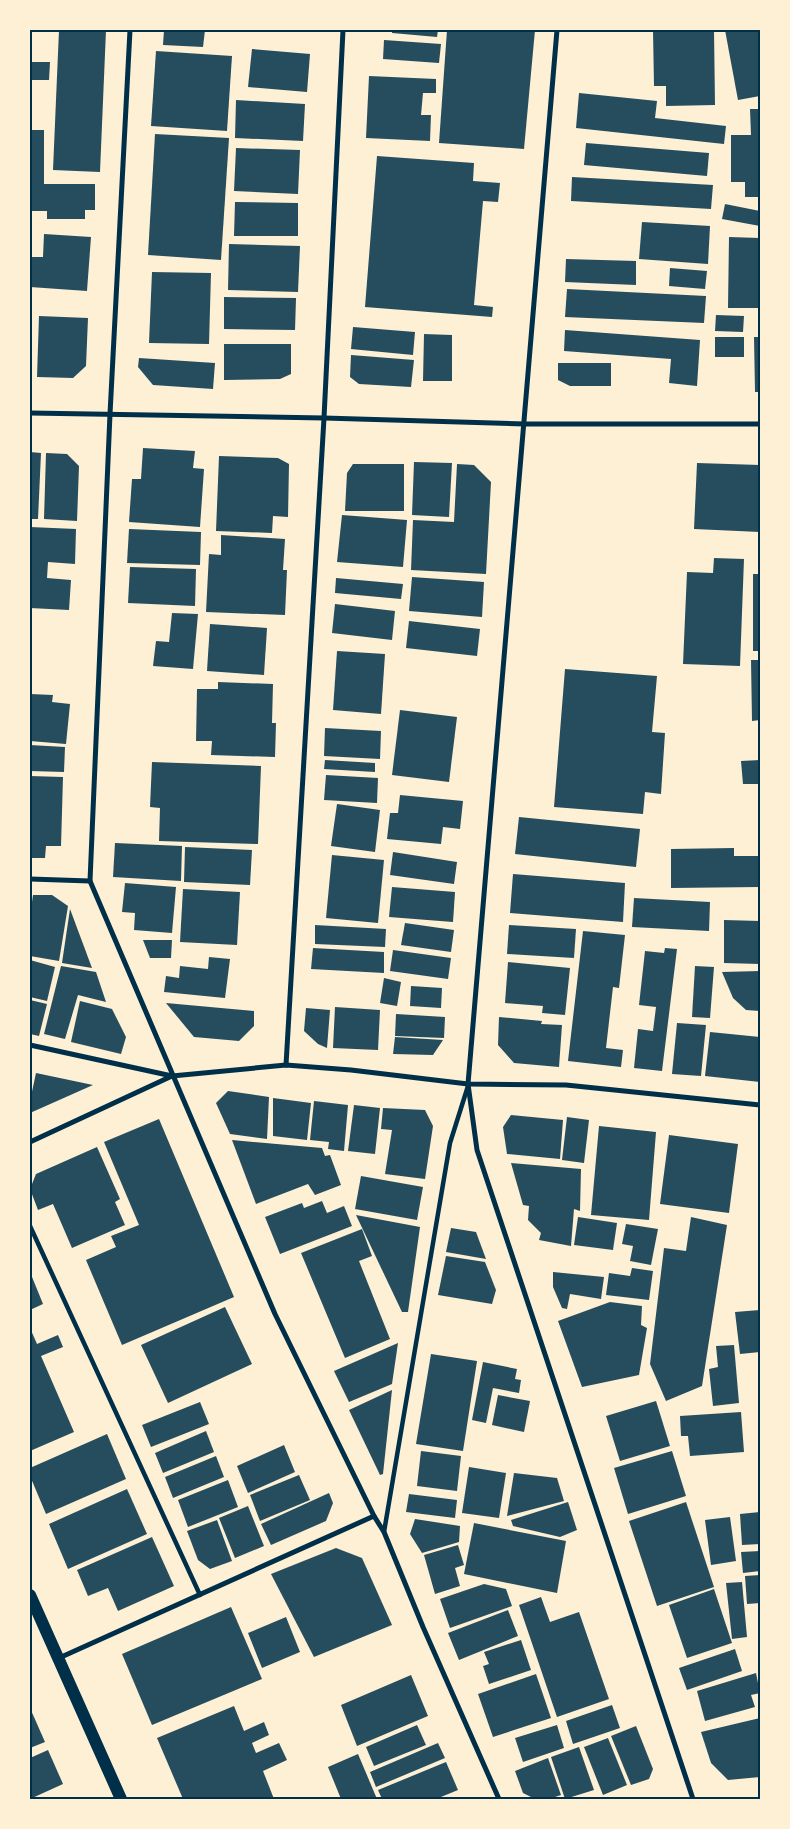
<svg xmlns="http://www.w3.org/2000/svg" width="790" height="1829" font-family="'Golos Text',sans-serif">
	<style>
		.building { fill: #264d5e }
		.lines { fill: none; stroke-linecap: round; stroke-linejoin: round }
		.pedestrian { stroke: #003049; stroke-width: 4.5 }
		.minor { stroke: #003049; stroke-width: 5 }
		.primary { stroke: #003049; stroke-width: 12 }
		.neatline { fill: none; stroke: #003049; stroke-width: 2 }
	</style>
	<rect width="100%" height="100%" fill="#fdf0d5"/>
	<!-- building -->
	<g class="building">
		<polygon points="59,30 106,30 100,172 53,170"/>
		<polygon points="164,30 205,30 203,47 163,45"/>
		<polygon points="392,30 438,30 437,37 392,33"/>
		<polygon points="447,30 535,30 524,149 439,143"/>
		<polygon points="653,30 714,30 715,105 666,106 666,86 654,86"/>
		<polygon points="725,30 760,30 760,96 738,100"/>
		<polygon points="384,40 441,44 439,63 383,59"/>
		<polygon points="252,49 310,54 307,92 248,87"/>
		<polygon points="156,51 232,56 227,131 151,126"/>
		<polygon points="30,62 50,62 49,80 30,80"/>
		<polygon points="369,76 436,79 436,93 423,93 421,115 431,115 430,141 366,138"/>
		<polygon points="579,93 657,101 655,118 726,126 724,144 576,128"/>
		<polygon points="236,100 305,104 303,141 235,138"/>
		<polygon points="750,109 760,109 760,197 745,197 745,182 731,182 731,135 751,135"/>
		<polygon points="30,130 44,130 44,184 95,184 95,210 85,210 85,219 47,219 47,211 30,211"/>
		<polygon points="155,134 229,138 221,260 148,255"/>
		<polygon points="586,143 709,153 707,176 584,165"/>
		<polygon points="236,148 300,150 298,194 234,191"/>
		<polygon points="377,156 474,163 473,181 500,183 498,202 483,201 474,305 493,307 492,317 365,307"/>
		<polygon points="572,177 713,185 711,209 571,201"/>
		<polygon points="235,202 298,203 298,236 234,236"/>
		<polygon points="725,204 760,211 760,226 722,219"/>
		<polygon points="642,222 710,226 708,264 639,259"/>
		<polygon points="44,234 91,237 87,291 30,287 30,257 43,257"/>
		<polygon points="729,237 760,238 760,308 728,308"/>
		<polygon points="229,244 300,246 298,292 228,290"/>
		<polygon points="566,259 636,261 636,285 565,282"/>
		<polygon points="670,268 707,271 705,289 669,286"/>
		<polygon points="152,272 211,273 209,344 149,343"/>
		<polygon points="567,289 706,296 704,323 565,317"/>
		<polygon points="224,297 296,298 295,330 224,329"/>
		<polygon points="716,315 744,316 743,332 715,331"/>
		<polygon points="39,316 88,318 86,366 73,378 37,377"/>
		<polygon points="353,327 415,332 413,355 351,349"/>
		<polygon points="565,330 700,340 697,386 669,383 671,359 564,351"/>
		<polygon points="424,334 452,335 452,381 423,381"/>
		<rect x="715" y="337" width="29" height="20"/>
		<polygon points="754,337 760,337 760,392 755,392"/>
		<polygon points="224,344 291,344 291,374 280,379 224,380"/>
		<polygon points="351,355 414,360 411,387 359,384 350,377"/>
		<polygon points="139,358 215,363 213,389 153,385 138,367"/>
		<polygon points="558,363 611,363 611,386 570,386 558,380"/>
		<polygon points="143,448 195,451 193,468 204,469 200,527 129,522 132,479 141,479"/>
		<polygon points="30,452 41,453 38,519 30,519"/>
		<polygon points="46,453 67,454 79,466 77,521 44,519"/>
		<polygon points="219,456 278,458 289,464 288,517 273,516 272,533 216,531"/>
		<polygon points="414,462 452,463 449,517 412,515"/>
		<polygon points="697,463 760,465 760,532 694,529"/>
		<polygon points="353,464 404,464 404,511 345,511 347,473"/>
		<polygon points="457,464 474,465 491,482 486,574 411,570 413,520 454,522"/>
		<polygon points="342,515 407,520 403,567 337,562"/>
		<polygon points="30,527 76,529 75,564 48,562 47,578 71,580 69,610 30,608"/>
		<polygon points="129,529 201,532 200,565 127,563"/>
		<polygon points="221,535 285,539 283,570 287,570 285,615 206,612 209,554 221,555"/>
		<polygon points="714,558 744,559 740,666 683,664 687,572 713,573"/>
		<polygon points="130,567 196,569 195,606 128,603"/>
		<rect x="753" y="574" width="7" height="77"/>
		<polygon points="412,577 484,582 482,617 409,611"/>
		<polygon points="336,578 403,584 401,599 335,593"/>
		<polygon points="335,604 395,611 392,640 332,633"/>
		<polygon points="172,613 198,614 193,669 153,666 156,641 169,642"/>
		<polygon points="409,621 480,629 477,656 406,648"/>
		<polygon points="210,624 267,628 264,675 207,671"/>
		<polygon points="337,651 385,654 381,714 333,710"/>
		<polygon points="751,660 760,660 760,720 752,721"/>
		<polygon points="565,669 657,676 652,732 665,733 661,794 645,792 643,814 554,807"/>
		<polygon points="218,682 273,684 272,723 276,723 275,757 211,755 212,741 196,741 197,689 218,689"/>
		<polygon points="30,694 53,695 52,702 70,704 66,744 30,741"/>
		<polygon points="400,710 457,717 449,782 392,775"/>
		<polygon points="325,728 381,731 380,759 324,756"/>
		<polygon points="30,745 65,747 64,772 30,771"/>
		<polygon points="325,760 375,763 375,772 324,769"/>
		<polygon points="760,760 760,784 743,784 741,761"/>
		<polygon points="152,762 261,766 258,844 159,841 160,808 150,807"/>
		<polygon points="326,775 378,778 377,803 324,800"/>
		<polygon points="30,776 63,777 61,846 46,846 45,858 30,858"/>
		<polygon points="400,795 463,801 460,829 443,827 441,844 387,839 390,813 398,813"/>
		<polygon points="337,804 380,810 375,852 331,846"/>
		<polygon points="519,817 640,829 636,867 515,854"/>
		<polygon points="115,843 182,846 181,881 113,877"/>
		<polygon points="185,847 252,850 250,885 184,882"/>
		<polygon points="734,848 734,856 760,856 760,887 671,888 671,849"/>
		<polygon points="393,852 457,862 454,884 390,875"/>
		<polygon points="332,855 384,860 378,923 326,918"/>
		<polygon points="513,874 625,883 623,922 510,913"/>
		<polygon points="125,883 176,887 172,933 134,930 135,913 122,912"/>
		<polygon points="392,887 455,892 453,922 389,917"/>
		<polygon points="183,889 240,892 237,945 180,942"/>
		<polygon points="33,895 52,895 68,906 59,961 30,956 30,916"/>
		<polygon points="634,898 710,902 709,931 632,927"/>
		<polygon points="70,909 92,968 62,963"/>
		<polygon points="724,920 760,921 760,964 724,963"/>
		<polygon points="405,923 454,930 451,952 401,945"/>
		<polygon points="315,925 386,929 385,947 315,944"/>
		<polygon points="509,925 576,929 574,958 507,954"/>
		<polygon points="583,931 625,935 619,988 613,987 606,1048 623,1050 621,1067 568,1061"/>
		<polygon points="143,940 172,940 171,958 150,958"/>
		<polygon points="313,948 384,952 384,973 311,969"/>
		<polygon points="665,948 677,949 662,1071 634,1068 638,1029 653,1031 656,1007 639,1005 645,951 664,953"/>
		<polygon points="393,950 451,958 448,979 390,971"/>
		<polygon points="209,957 230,959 225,998 164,992 166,976 179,978 180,966 208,969"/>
		<polygon points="30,960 55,967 47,1001 30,997"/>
		<polygon points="508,962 570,968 565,1015 542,1013 543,1006 505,1003"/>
		<polygon points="61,966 96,972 106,1002 78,995 65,1039 44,1034"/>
		<polygon points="695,966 714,967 710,1018 692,1017"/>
		<polygon points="760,971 760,1011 746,1010 733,998 722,972"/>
		<polygon points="384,978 401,982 397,1006 380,1003"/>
		<polygon points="411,986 442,988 441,1008 410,1006"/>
		<polygon points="30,1000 47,1004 39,1036 30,1034"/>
		<polygon points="80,1001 112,1009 126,1037 121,1054 71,1042"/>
		<polygon points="166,1003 254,1011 254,1026 239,1041 194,1037"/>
		<polygon points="335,1007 380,1010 378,1050 333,1048"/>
		<polygon points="306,1008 330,1010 327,1048 318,1044 304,1031"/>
		<polygon points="396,1014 445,1017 444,1038 395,1036"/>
		<polygon points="499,1017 542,1021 541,1024 562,1025 559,1067 514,1063 498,1045"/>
		<polygon points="677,1023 706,1025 701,1076 672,1074"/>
		<polygon points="710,1032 760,1037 760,1082 705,1076"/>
		<polygon points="395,1037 443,1040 433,1055 393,1054"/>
		<polygon points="36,1073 93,1085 30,1113 30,1101"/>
		<polygon points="228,1091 269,1097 267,1139 230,1134 216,1103"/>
		<polygon points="273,1098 311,1103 307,1140 273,1136"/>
		<polygon points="314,1101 348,1105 344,1151 328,1149 329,1142 310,1140"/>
		<polygon points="354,1105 380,1108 375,1154 348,1151"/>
		<polygon points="383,1108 425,1110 433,1126 425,1179 385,1174 392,1130 381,1129"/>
		<polygon points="511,1115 563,1120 560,1159 507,1154 503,1127"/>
		<polygon points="567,1117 589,1120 584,1163 562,1160"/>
		<polygon points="159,1119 234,1297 122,1345 86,1260 116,1247 111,1236 139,1225 104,1142"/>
		<polygon points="599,1126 656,1132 649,1220 591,1215"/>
		<polygon points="669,1135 738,1144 729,1213 660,1204"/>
		<polygon points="232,1140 322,1148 325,1156 330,1155 341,1185 315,1195 308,1184 256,1204"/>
		<polygon points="97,1147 120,1199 115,1202 125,1225 72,1248 53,1204 38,1210 30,1189 36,1174"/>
		<polygon points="511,1163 581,1169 580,1211 574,1209 571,1246 539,1240 541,1233 528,1220 529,1206 523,1205"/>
		<polygon points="361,1176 423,1187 417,1220 355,1209"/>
		<polygon points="322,1201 327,1213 344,1206 352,1226 280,1254 265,1217 302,1203 304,1208"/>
		<polygon points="356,1215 420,1227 408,1312 402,1312"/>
		<polygon points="578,1217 617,1223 613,1250 574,1245"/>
		<polygon points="691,1217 727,1225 702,1386 666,1401 650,1364 664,1248 686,1251"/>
		<polygon points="626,1224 658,1229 651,1265 630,1261 633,1246 622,1244"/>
		<polygon points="451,1228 476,1232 486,1259 446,1252"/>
		<polygon points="362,1229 372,1256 359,1261 390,1339 345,1358 301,1253"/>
		<polygon points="446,1256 485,1262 496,1290 492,1304 438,1295"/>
		<polygon points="632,1268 653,1271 649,1300 606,1295 609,1273 630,1276"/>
		<polygon points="30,1272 43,1304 30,1310"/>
		<polygon points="553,1272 604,1277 601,1299 570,1294 567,1309 562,1308 553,1287"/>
		<polygon points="610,1302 642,1306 641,1325 647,1328 639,1375 582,1387 558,1321"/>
		<polygon points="225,1307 252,1364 168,1403 141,1345"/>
		<polygon points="760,1310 760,1352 740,1354 735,1312"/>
		<polygon points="30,1328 37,1344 58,1335 63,1347 41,1356 74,1432 30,1451"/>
		<polygon points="398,1343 392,1384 349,1402 334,1371"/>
		<polygon points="734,1345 739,1403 713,1406 709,1369 718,1367 716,1346"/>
		<polygon points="431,1354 477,1361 463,1451 416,1444"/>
		<polygon points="483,1362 517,1369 515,1379 521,1380 519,1393 493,1388 486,1423 472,1420"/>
		<polygon points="392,1390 383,1474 380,1475 349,1410"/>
		<polygon points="498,1395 530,1401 524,1432 492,1425"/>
		<polygon points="656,1401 670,1446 620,1461 606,1416"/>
		<polygon points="200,1402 209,1424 151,1447 142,1425"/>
		<polygon points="741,1412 744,1452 690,1456 688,1436 681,1436 680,1416"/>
		<polygon points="206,1431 214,1452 163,1473 155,1453"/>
		<polygon points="107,1434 126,1479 46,1514 30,1476 30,1468"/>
		<polygon points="284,1445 295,1472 248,1493 237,1466"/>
		<polygon points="421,1451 461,1456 457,1491 417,1486"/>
		<polygon points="672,1451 686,1496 628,1514 614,1468"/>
		<polygon points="216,1456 224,1477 173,1498 165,1477"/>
		<polygon points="469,1467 506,1473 499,1518 462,1513"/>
		<polygon points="514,1473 557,1478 564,1501 507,1516"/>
		<polygon points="299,1475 310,1500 260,1521 250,1495"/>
		<polygon points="228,1480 238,1507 188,1527 178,1500"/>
		<polygon points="127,1489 147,1534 68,1569 49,1524"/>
		<polygon points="329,1493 333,1503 326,1521 271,1545 261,1524"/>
		<polygon points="409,1494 457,1500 455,1518 406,1512"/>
		<polygon points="568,1502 577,1530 560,1537 513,1526 511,1520"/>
		<polygon points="686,1502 714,1587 657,1606 629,1521"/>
		<polygon points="248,1506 264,1546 235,1558 219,1518"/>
		<polygon points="760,1512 760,1544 742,1545 740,1514"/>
		<polygon points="730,1517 736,1561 711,1565 705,1520"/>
		<polygon points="415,1519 460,1526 459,1542 422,1553 410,1534"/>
		<polygon points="217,1520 232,1561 210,1569 198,1560 187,1531"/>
		<polygon points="474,1523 566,1541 557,1593 464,1574"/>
		<polygon points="152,1537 174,1586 118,1611 108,1588 88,1596 77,1570"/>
		<polygon points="458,1545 464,1565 455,1568 460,1586 435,1594 424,1555"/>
		<polygon points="336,1548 362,1558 392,1625 314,1657 271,1574"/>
		<polygon points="760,1551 760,1571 743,1573 741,1552"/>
		<polygon points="760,1575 760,1603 747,1604 745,1576"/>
		<polygon points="742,1582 747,1637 732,1639 726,1583"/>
		<polygon points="484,1584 506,1589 512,1606 450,1628 440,1599"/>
		<polygon points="714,1589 732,1643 687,1658 669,1605"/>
		<polygon points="541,1597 550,1622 579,1612 609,1699 557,1717 519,1605"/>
		<polygon points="231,1607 262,1679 152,1725 122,1654"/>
		<polygon points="508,1610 518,1636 459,1660 448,1633"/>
		<polygon points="286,1617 300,1652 262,1668 248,1633"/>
		<polygon points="521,1640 531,1670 489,1684 483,1666 489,1664 484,1652"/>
		<polygon points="735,1649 742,1671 687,1690 679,1668"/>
		<polygon points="756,1673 760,1693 751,1695 755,1707 705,1721 697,1691"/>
		<polygon points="536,1674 551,1718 493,1737 478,1694"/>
		<polygon points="411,1675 428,1716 357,1746 341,1705"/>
		<polygon points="612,1705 620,1728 573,1744 566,1721"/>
		<polygon points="234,1706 244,1731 264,1722 269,1735 252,1743 256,1753 279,1743 287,1760 263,1771 274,1799 183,1799 157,1738"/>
		<polygon points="30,1708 45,1742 30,1748"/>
		<polygon points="760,1718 760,1777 728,1780 711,1763 701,1732"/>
		<polygon points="417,1725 426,1745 374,1766 366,1747"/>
		<polygon points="557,1725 564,1748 523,1762 515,1738"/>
		<polygon points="636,1726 653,1769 649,1779 631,1785 611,1736"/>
		<polygon points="608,1738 627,1785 603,1795 584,1747"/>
		<polygon points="438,1743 445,1758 376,1787 370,1772"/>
		<polygon points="579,1747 594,1790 565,1799 551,1757"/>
		<polygon points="48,1750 63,1784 30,1799 30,1758"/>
		<polygon points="358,1754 377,1799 341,1799 328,1767"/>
		<polygon points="548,1758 561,1795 549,1799 535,1799 523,1793 515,1771"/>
		<polygon points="446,1762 458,1790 436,1799 382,1799 378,1790"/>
	</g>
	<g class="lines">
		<!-- pedestrian -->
		<g class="pedestrian">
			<polyline points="30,1226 200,1595"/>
			<polyline points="384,1532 450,1143 468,1086"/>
		</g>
		<!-- minor -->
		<g class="minor">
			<polyline points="130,30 110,414 90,881 275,1314 374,1516 384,1532 423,1627 499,1799"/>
			<polyline points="557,30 468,1084 477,1150 693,1799"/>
			<polyline points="30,413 324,418 525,424 760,424"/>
			<polyline points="30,879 90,881"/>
			<polyline points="30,1045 172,1076 286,1065 351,1070 468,1084 566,1085 760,1105"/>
			<polyline points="286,1065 324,418 343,30"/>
			<polyline points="30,1142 172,1076"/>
			<polyline points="59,1658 374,1516"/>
		</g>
		<!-- primary -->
		<polyline class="primary" points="30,1595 121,1799"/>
	</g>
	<!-- border -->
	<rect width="790" height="1829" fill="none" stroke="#fdf0d5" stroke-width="62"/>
	<rect x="31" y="31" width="728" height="1767" class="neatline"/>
</svg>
